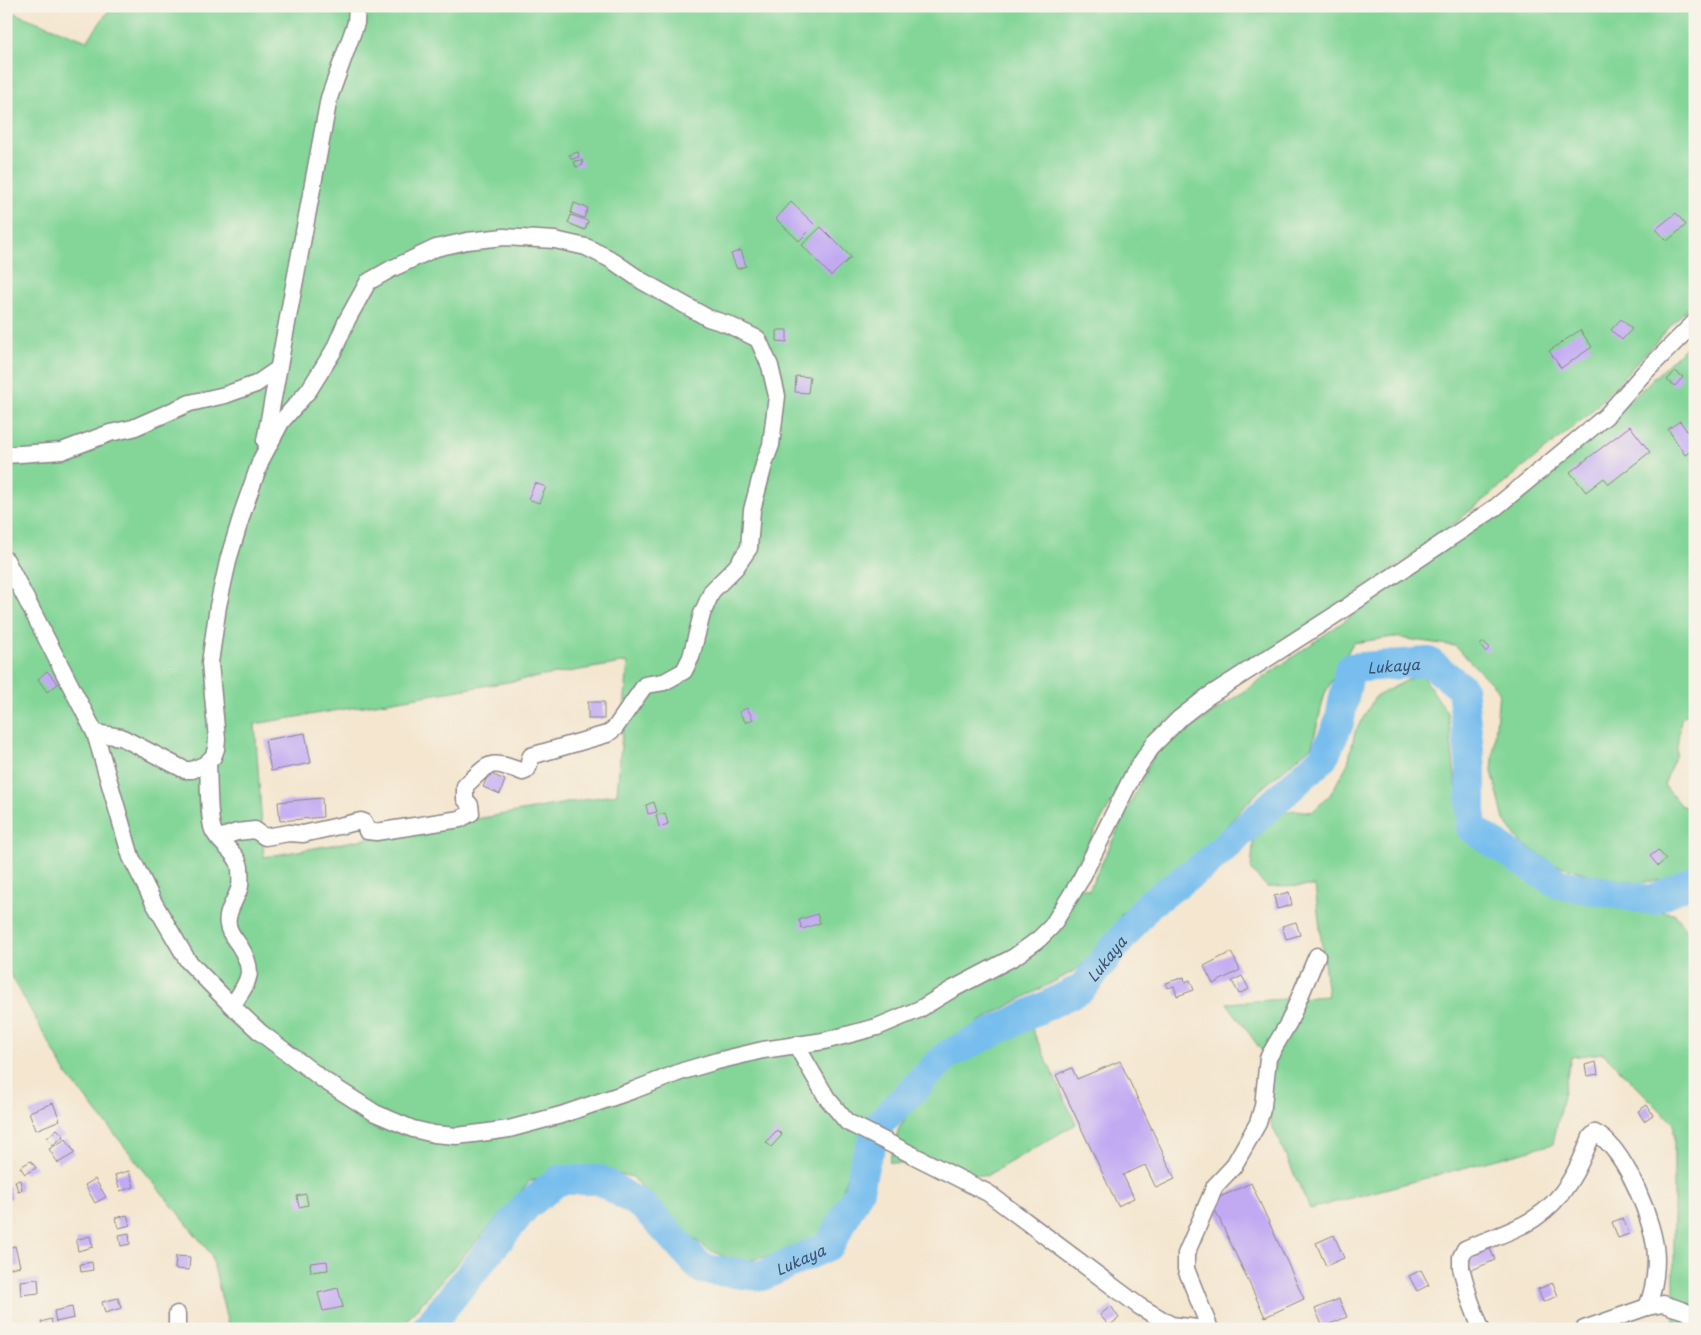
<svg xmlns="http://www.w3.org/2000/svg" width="1701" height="1335" font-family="'Playpen Sans',sans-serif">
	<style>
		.green { fill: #83d698; stroke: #527c6a; fill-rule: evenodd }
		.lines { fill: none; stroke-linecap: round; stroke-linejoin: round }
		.river { stroke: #77beee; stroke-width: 30 }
		.building { fill: #c2aaf3 }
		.street-casing { stroke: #8b8485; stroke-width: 19 }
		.street { stroke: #fff; stroke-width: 16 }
		.labels { text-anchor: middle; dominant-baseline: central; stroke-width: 5; stroke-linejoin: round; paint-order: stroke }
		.water-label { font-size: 15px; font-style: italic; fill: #3c5171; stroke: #f7f3e8 }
	</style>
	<rect width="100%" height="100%" fill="#f7f3e8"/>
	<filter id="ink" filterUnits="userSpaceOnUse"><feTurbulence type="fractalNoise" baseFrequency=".02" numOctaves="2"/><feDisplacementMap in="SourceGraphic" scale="10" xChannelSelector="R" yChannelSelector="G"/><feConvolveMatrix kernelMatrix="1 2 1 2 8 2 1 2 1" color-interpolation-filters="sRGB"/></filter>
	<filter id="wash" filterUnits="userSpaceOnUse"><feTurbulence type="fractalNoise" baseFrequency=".0096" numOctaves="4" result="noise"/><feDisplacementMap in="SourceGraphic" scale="20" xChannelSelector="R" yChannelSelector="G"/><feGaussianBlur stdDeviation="1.12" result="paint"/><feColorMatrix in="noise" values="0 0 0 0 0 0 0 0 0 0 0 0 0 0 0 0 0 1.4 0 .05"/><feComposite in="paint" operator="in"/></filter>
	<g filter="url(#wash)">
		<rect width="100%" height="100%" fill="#f4e6cf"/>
		<!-- green -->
		<g class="green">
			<path d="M112 6H1695V300L1588 415 1427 546 1151 732 1066 883 1089 890 1154 754 1360 610 1481 523 1635 396 1695 338V705L1681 719 1676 754 1664 785 1680 805 1695 811V872L1686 876 1638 883 1591 875 1554 864 1521 843 1504 820 1492 771 1499 691 1455 646 1393 637 1353 643 1325 693 1312 746 1261 789 1207 846 1121 914 1116 934 1076 970 980 1021 895 1091 870 1117 853 1157 830 1229 784 1254 737 1262 707 1249 665 1215 633 1177 578 1167 530 1181 399 1329H229L211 1254 67 1075 6 966V10L87 41ZM628 662 617 794 264 857 255 724Z"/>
			<polygon points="1421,673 1448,714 1461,828 1480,848 1568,900 1674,913 1695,942 1695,1329 1674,1329 1674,1124 1603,1053 1571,1057 1553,1144 1310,1209 1271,1123 1264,1054 1227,1003 1328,996 1315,886 1267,887 1251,870 1254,834 1271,815 1295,810 1312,812 1330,795 1348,763 1355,732 1375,697"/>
			<polygon points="1032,1029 1076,1124 986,1176 889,1162 899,1128 921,1095 955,1062"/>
		</g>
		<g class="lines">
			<!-- river -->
			<path class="river" id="s1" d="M426 1329 526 1206 559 1180H600L644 1207 702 1269 762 1276 830 1245 859 1190 865 1161 880 1123 947 1055 1082 988 1149 904 1207 863 1323 758 1339 723 1350 668 1429 662 1462 688 1471 768V828L1516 858 1560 884 1651 900 1695 880"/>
		</g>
		<g id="blocks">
			<!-- building -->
			<g class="building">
				<polygon points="578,152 579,157 572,159 569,155"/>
				<polygon points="582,160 583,165 576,167 574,161"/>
				<polygon points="791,202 815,225 799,241 776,219"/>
				<polygon points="574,203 588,208 584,218 571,213"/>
				<polygon points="1676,213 1686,225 1667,241 1656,229"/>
				<polygon points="571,215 588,221 585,230 568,223"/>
				<polygon points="821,227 851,257 831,276 802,245"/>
				<polygon points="741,250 746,266 737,269 731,254"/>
				<polygon points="1621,319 1632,329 1622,340 1611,330"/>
				<polygon points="777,330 787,330 787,342 777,341"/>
				<polygon points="1580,330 1592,347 1561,368 1549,351"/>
				<polygon points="1675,371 1683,377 1675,386 1667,380"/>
				<polygon points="796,376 810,377 808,393 795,392"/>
				<polygon points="1680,421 1695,443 1695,448 1685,455 1668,429"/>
				<polygon points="1630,426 1650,452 1609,484 1604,478 1586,492 1570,472"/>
				<polygon points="535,483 546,487 539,503 528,499"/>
				<polygon points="1484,642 1490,648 1485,652 1480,645"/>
				<polygon points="47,671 58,684 47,692 38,679"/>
				<rect x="588" y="702" width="16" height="17"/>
				<polygon points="747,708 753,719 746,723 739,712"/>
				<polygon points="305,733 311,763 271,771 265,740"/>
				<polygon points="489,773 505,780 500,794 483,787"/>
				<polygon points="322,798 323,817 280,821 278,802"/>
				<polygon points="654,802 657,812 648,814 646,805"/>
				<polygon points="665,813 668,824 659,827 656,815"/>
				<polygon points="1658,850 1666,859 1658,866 1650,856"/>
				<polygon points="1289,892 1292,905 1277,909 1274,896"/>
				<polygon points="817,914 820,923 802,929 799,920"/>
				<polygon points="1296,922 1300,935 1286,939 1282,926"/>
				<polygon points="1231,952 1240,970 1213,984 1204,966"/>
				<polygon points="1242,976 1249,989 1239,994 1232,981"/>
				<polygon points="1184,977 1185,982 1190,980 1194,990 1177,996 1174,986 1168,988 1166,983"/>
				<polygon points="1120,1061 1175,1179 1156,1188 1145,1165 1123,1175 1134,1198 1118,1206 1056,1075 1072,1068 1077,1079"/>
				<polygon points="1596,1062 1598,1074 1587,1076 1585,1065"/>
				<polygon points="53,1103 60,1120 36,1130 29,1112"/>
				<polygon points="1647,1105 1653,1115 1644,1121 1638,1111"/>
				<polygon points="57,1129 64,1136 53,1145 47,1138"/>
				<polygon points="777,1130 782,1135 771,1147 766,1142"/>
				<polygon points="66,1139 75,1153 58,1163 49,1149"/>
				<polygon points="31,1161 36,1168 25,1174 20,1167"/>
				<polygon points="129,1171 134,1187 120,1191 115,1175"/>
				<polygon points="95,1179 106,1197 95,1203 85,1185"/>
				<polygon points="20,1180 22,1190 18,1191 15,1181"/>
				<polygon points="1251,1183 1304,1299 1265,1317 1211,1201"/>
				<polygon points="6,1186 9,1186 12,1198 6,1200"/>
				<polygon points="306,1194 308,1205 299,1207 297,1196"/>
				<polygon points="127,1215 130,1225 119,1228 115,1218"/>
				<polygon points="1623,1218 1629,1234 1618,1238 1612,1222"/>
				<polygon points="129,1233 130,1244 121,1246 119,1235"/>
				<polygon points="1334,1235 1344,1258 1326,1266 1316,1243"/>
				<polygon points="90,1236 93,1247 78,1251 76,1240"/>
				<polygon points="1488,1244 1495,1260 1472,1270 1465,1255"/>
				<polygon points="15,1246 20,1266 6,1269 6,1248"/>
				<polygon points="176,1256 190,1257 189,1270 175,1269"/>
				<polygon points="327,1261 328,1270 311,1272 310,1263"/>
				<polygon points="92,1262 93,1270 81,1272 80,1264"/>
				<polygon points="1421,1270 1429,1285 1417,1291 1409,1276"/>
				<polygon points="38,1279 39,1293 21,1295 20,1281"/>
				<polygon points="1553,1283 1558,1296 1543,1302 1538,1289"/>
				<polygon points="338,1288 343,1307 323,1311 318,1293"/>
				<polygon points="118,1298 121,1308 105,1313 102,1302"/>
				<polygon points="1339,1299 1347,1317 1323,1327 1315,1309"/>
				<polygon points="1111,1306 1119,1318 1109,1326 1100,1315"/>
				<polygon points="72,1307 74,1318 56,1322 54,1311"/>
				<polygon points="51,1319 53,1328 43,1329 41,1322"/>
			</g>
		</g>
	</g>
	<g filter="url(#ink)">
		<use href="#blocks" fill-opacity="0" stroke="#8b8485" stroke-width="1"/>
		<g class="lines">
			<!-- street casing -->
			<g class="street-casing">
				<g id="street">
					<polyline points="265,441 329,98 356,23 357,6"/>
					<polyline points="6,455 62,451 110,433 133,428 190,403 225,395 256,384 278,369"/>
					<polyline points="6,560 95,733 131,857 154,903 188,961 232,1006 261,1033 325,1081 375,1113 413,1129 434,1134 457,1136 481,1133 509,1129 561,1115 634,1090 683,1071 717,1061 763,1050 824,1041 877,1027 920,1009 951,990 1014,957 1039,939 1052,926 1081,879 1134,773 1154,744 1180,718 1207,697 1332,617 1496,507 1606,416 1643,374 1695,322"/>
					<path d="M95 733 121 737 185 770H192L204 765 213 757 216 749 217 739 210 663 218 606 229 557 244 508 261 460 281 422 309 390 334 350 347 320 368 282 391 269 436 248 467 241 504 237 555 240 586 247 610 259 642 281 708 318 727 324 758 339 770 366 777 396 771 445 765 461 752 510 749 548 736 567 712 591 702 614 691 657 684 671 664 682 645 685 615 728 607 734 531 756C527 762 532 769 523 772 488 759 491 762 465 786V799L470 805 471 813 460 819 376 832 367 831 364 822 361 821 303 834 289 833 265 837 255 830 237 832 219 838"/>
					<path d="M208 762C209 778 208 818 213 830 219 844 237 852 240 867 240 872 241 880 240 886 237 899 225 912 228 925 229 933 235 939 239 945 257 973 248 982 232 1006"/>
					<polyline points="796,1045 827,1098 847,1122 988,1193 1139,1306 1171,1325 1206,1329"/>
					<polyline points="177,1329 177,1314"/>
					<polyline points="1210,1329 1186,1269 1186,1254 1215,1186 1233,1167 1258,1123 1263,1106 1268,1058 1289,1022 1317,956"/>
					<path d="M1481 1329 1470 1300 1461 1268V1257L1465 1249C1488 1239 1514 1232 1535 1218 1564 1199 1579 1168 1591 1137L1595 1133C1625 1147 1656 1226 1656 1258 1656 1274 1653 1293 1647 1307"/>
					<polyline points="1584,1329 1647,1307 1663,1304 1682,1310 1695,1316"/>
				</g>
			</g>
			<!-- street -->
			<use href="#street" class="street"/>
		</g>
	</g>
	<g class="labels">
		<!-- water labels -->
		<g class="water-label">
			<text stroke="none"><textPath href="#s1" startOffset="1365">Lukaya</textPath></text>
			<text stroke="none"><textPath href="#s1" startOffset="930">Lukaya</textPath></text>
			<text stroke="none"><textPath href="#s1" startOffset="480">Lukaya</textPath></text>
		</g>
	</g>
	<!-- margin -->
	<rect width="1701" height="1335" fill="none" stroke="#f7f3e8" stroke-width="25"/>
</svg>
